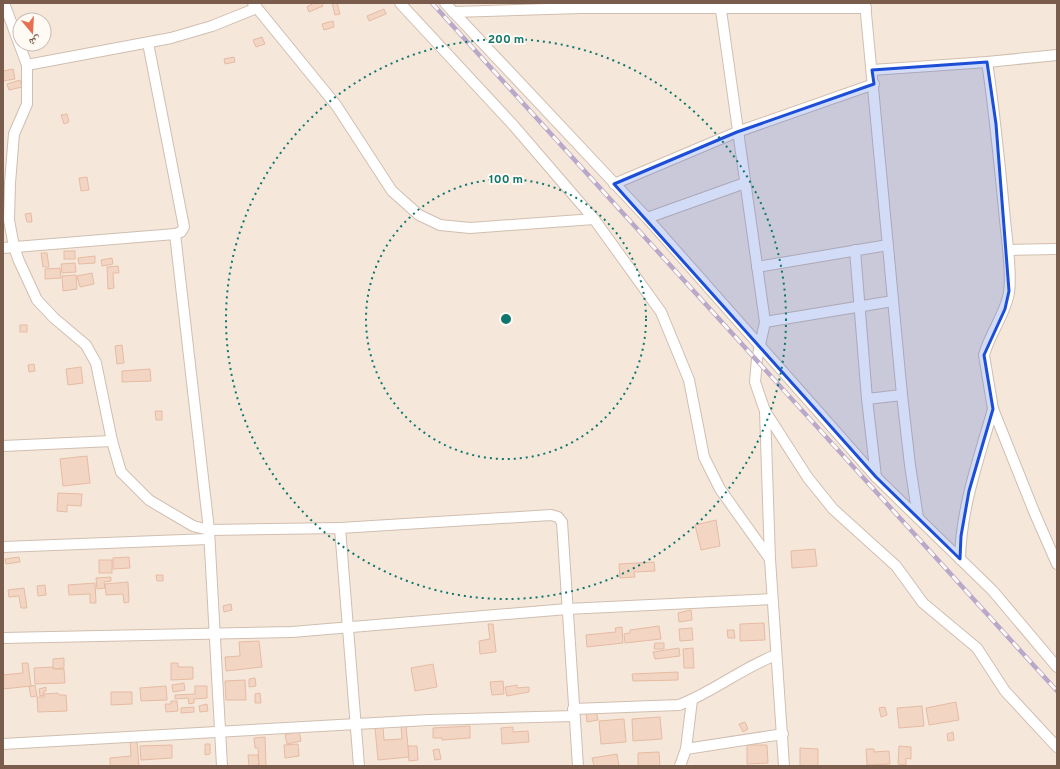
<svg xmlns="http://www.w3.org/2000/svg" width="1060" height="769" font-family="Overpass,'Noto Naskh Arabic',sans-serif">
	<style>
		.residential { fill: #f5e8da; fill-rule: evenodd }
		.building { fill: #f3d5c3; stroke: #e6bba3 }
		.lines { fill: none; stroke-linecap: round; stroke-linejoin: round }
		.street-casing { stroke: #d1beb0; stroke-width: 12 }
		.street { stroke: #fff; stroke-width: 10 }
		.rail-casing { stroke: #b9a8c9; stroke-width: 4.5 }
		.rail { stroke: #fffaf3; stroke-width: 3; stroke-dasharray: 9; stroke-linecap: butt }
		.marked { fill: #1d4ed8; fill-opacity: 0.2; stroke: #1d4ed8; stroke-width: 3; stroke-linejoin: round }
		.ring { fill: none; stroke: #0f766e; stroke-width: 2; stroke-dasharray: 2 4 }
		.centre { fill: #0f766e; stroke: #fffaf3; stroke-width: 2 }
		.ring-label { font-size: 12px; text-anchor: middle; font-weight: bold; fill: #0f766e; stroke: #fffaf3; stroke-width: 4; stroke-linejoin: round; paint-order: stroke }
	</style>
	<rect width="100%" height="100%" fill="#fdf6ec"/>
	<!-- residential -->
	<path class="residential" d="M3 3H1057V766H3ZM20 20H44V44H20Z"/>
	<!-- building -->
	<g class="building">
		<polygon points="322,3 323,6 309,12 307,7 314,3"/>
		<polygon points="332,3 337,3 340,14 335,15"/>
		<polygon points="384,9 386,14 369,21 367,16"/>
		<polygon points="333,21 334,27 324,30 322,24"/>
		<polygon points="262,37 265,44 256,47 253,40"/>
		<polygon points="234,57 235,62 225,64 224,59"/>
		<polygon points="13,69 15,79 3,81 3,71"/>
		<polygon points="20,80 22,87 9,90 7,84"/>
		<polygon points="67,114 69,122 64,124 61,115"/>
		<polygon points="87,177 89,190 81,191 79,178"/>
		<polygon points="31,213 32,222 27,222 25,214"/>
		<rect x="64" y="251" width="11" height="8"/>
		<polygon points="41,253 47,253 49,267 43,267"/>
		<polygon points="95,256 95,263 79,264 78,258"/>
		<polygon points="112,258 113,264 102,266 101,260"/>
		<polygon points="75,263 76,272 62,273 61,264"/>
		<polygon points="118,266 119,273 113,273 114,288 108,289 107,267"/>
		<polygon points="60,268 61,278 45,279 45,269"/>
		<polygon points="92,273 94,284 80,287 77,276"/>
		<polygon points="76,275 77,289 63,291 62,276"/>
		<rect x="20" y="325" width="7" height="7"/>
		<polygon points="122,345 124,363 117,364 115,346"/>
		<polygon points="34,364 35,371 29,372 28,365"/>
		<polygon points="81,367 83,383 68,385 66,369"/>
		<polygon points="150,369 151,381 122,382 122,371"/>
		<polygon points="155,411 162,411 162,420 156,420"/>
		<polygon points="87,456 90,483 63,486 60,459"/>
		<polygon points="58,493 82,494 81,506 67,505 67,512 57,511"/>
		<polygon points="716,520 720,546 701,550 695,525"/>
		<polygon points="815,549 817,566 792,568 791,551"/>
		<polygon points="19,557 20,562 6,564 5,559"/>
		<polygon points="129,557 130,568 113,569 113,558"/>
		<rect x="99" y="560" width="13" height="13"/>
		<polygon points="654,562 655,571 634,572 635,577 620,578 619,564"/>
		<polygon points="156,575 163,575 163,581 157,581"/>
		<polygon points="111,577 111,581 104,582 105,588 97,589 96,578"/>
		<polygon points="128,582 129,602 124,603 123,594 106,595 105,584"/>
		<polygon points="95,583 96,603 90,603 90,594 69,595 68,585"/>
		<polygon points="45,585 46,595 38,596 37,586"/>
		<polygon points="24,588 27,608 21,608 19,596 9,597 8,590"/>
		<polygon points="231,604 232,610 224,612 223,606"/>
		<polygon points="691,610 692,620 679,622 678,613"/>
		<polygon points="764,623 765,640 740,641 740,624"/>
		<polygon points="488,624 493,624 496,652 480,654 479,641 490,639"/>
		<polygon points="659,626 661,639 625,643 624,634 630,633 630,630"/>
		<polygon points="622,627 623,643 587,647 586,635 616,632 615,628"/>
		<polygon points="692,628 693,640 680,641 679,629"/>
		<polygon points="727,630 734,630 735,638 728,638"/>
		<polygon points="259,641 262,667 226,671 225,657 240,656 239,642"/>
		<polygon points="655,643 664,643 664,649 654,649"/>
		<polygon points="679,648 680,656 655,659 653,652"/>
		<polygon points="693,648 694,668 684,668 683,649"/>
		<polygon points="64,658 64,668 53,669 53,659"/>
		<polygon points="22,663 28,663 31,686 3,689 3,675 23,673"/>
		<polygon points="171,663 178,663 178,667 193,667 193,679 171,680"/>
		<polygon points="433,664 437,687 415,691 411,668"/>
		<polygon points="53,667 53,669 64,669 65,683 35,684 34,668"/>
		<polygon points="678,672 678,680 633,681 632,674"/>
		<polygon points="255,678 256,686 249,687 249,679"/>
		<polygon points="245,680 246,700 226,700 225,681"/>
		<polygon points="503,681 504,694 492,695 490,682"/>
		<polygon points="184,683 185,690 173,692 172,685"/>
		<polygon points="35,685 37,696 31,697 29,687"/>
		<polygon points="517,685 517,688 529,687 529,692 507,696 505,687"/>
		<polygon points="166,686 167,700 141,701 140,688"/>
		<polygon points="195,686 207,686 207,698 194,699 194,703 189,704 188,698 175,699 175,695 195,694"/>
		<polygon points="46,687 46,691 43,692 44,695 40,696 39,689"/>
		<polygon points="111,692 132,692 132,704 111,705"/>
		<polygon points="58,693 59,695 66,695 67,711 38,712 37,697 44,697 44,694"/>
		<polygon points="260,693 261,703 255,703 255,694"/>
		<polygon points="171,701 177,701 178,711 166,712 165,704 171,704"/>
		<polygon points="956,702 959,720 929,725 926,708"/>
		<polygon points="207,704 208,711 200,712 199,706"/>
		<polygon points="922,706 924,726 899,728 897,708"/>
		<polygon points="194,707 194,712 181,713 181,708"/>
		<polygon points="885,707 887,715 881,717 879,708"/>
		<polygon points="596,711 598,720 587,722 586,713"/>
		<polygon points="660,717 662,739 633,741 632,719"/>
		<polygon points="624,719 626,742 601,744 599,721"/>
		<polygon points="745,722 748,729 743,732 739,724"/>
		<polygon points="401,726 406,726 409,757 378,760 375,728 383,727 384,740 402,739"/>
		<polygon points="470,726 470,738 442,740 442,738 433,738 433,728"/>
		<polygon points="513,727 513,732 528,731 529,742 502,744 501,728"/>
		<polygon points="299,731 301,741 287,744 285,735"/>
		<polygon points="953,732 954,740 948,741 947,734"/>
		<polygon points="265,737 266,766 259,766 258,748 255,748 254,738"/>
		<polygon points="130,741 137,741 139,766 110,766 110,758 131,756"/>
		<polygon points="205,744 210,744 210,754 205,755"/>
		<polygon points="298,744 299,756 285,758 284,745"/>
		<polygon points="172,745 172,758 141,760 140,746"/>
		<polygon points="747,745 767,745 768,763 747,764"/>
		<polygon points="408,746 417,746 418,760 409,761"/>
		<polygon points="899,746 911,747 911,759 906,758 906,765 898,764"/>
		<polygon points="800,748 818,749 818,766 800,766"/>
		<polygon points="439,749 441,759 435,760 433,750"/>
		<polygon points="866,749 874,749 874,752 889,751 890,764 867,765"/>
		<polygon points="659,752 660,766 638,766 638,753"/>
		<polygon points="617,754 619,766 594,766 592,758"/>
		<polygon points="248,755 258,755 259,765 249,766"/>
	</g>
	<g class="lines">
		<!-- street casing -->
		<g class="street-casing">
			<g id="street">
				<polyline points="4,3 27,65 27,104 14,134 10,183 9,220 14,247 19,261 37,300 54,318 86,345 96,363 112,441 121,472 149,500 193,526 209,530 340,528 359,766"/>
				<polyline points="253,3 336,105 392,191 419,215 440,225 470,228 594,219"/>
				<polyline points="400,3 514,126 594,219 661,312 689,380 704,457 720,489 770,559 784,766"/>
				<polyline points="445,3 647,218 876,477 993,591 1057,667"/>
				<polyline points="720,3 765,322 757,359 755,382 765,411 770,559"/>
				<polyline points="865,3 902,395 910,465 918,518"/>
				<polyline points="453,12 581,8 866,8"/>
				<path d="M987 62C995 114 1000 167 1005 220 1007 241 1012 272 1009 293 1005 315 990 333 984 355L993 409 1035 514 1057 564"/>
				<polyline points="27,65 171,38 212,26 257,8"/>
				<polyline points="872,70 987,62 1057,55"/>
				<polyline points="614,184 737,132 874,84"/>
				<polyline points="647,218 745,183"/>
				<polyline points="175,234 209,530 222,766"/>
				<polyline points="3,248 175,234 181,232 184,227 148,43"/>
				<polyline points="855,250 867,399 876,477"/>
				<polyline points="1008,250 1057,249"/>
				<polyline points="757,267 888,245"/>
				<polyline points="765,322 893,301"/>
				<polyline points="867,399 902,395"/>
				<polyline points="765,411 808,478 833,509 896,566 923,603 977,648 1005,691 1057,747"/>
				<polyline points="3,446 112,441"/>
				<polyline points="340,528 551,515 558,517 562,522 578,766"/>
				<polyline points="3,547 209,539"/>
				<path d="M960 559C961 508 979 458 993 409"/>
				<polyline points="3,638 292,632 567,609 772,599"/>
				<path d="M573 709 679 705C713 692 742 668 776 655"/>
				<polyline points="3,744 428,720 574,716"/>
				<polyline points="686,749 783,734"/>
				<polyline points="680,766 686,749 692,700"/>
			</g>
		</g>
		<!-- street -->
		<use href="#street" class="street"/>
		<!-- rail casing -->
		<g class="rail-casing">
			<polyline id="rail" points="432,3 1057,691"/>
		</g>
		<!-- rail -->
		<use href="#rail" class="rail"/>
	</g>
	<!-- marked area -->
	<path class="marked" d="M987 62 996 124 1009 291 1005 309 984 355 993 409 969 491 961 536 960 559 876 477 614 184 737 132 874 84 872 70Z"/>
	<!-- distance rings -->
	<g class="ring">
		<circle cx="506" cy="319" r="140"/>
		<circle cx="506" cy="319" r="280"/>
	</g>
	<circle cx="506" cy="319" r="6" class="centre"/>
	<g class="ring-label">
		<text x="506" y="43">200 m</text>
		<text x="506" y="183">100 m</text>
	</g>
	<!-- border -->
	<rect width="1060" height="769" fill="none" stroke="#7a5c4d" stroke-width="8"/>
	<!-- north arrow -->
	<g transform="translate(32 32) rotate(162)"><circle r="19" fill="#fffaf3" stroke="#cabbb1"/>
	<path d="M0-3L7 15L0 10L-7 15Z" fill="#e76f51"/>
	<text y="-6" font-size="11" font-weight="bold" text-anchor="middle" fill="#7a5c4d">ش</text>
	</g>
</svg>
